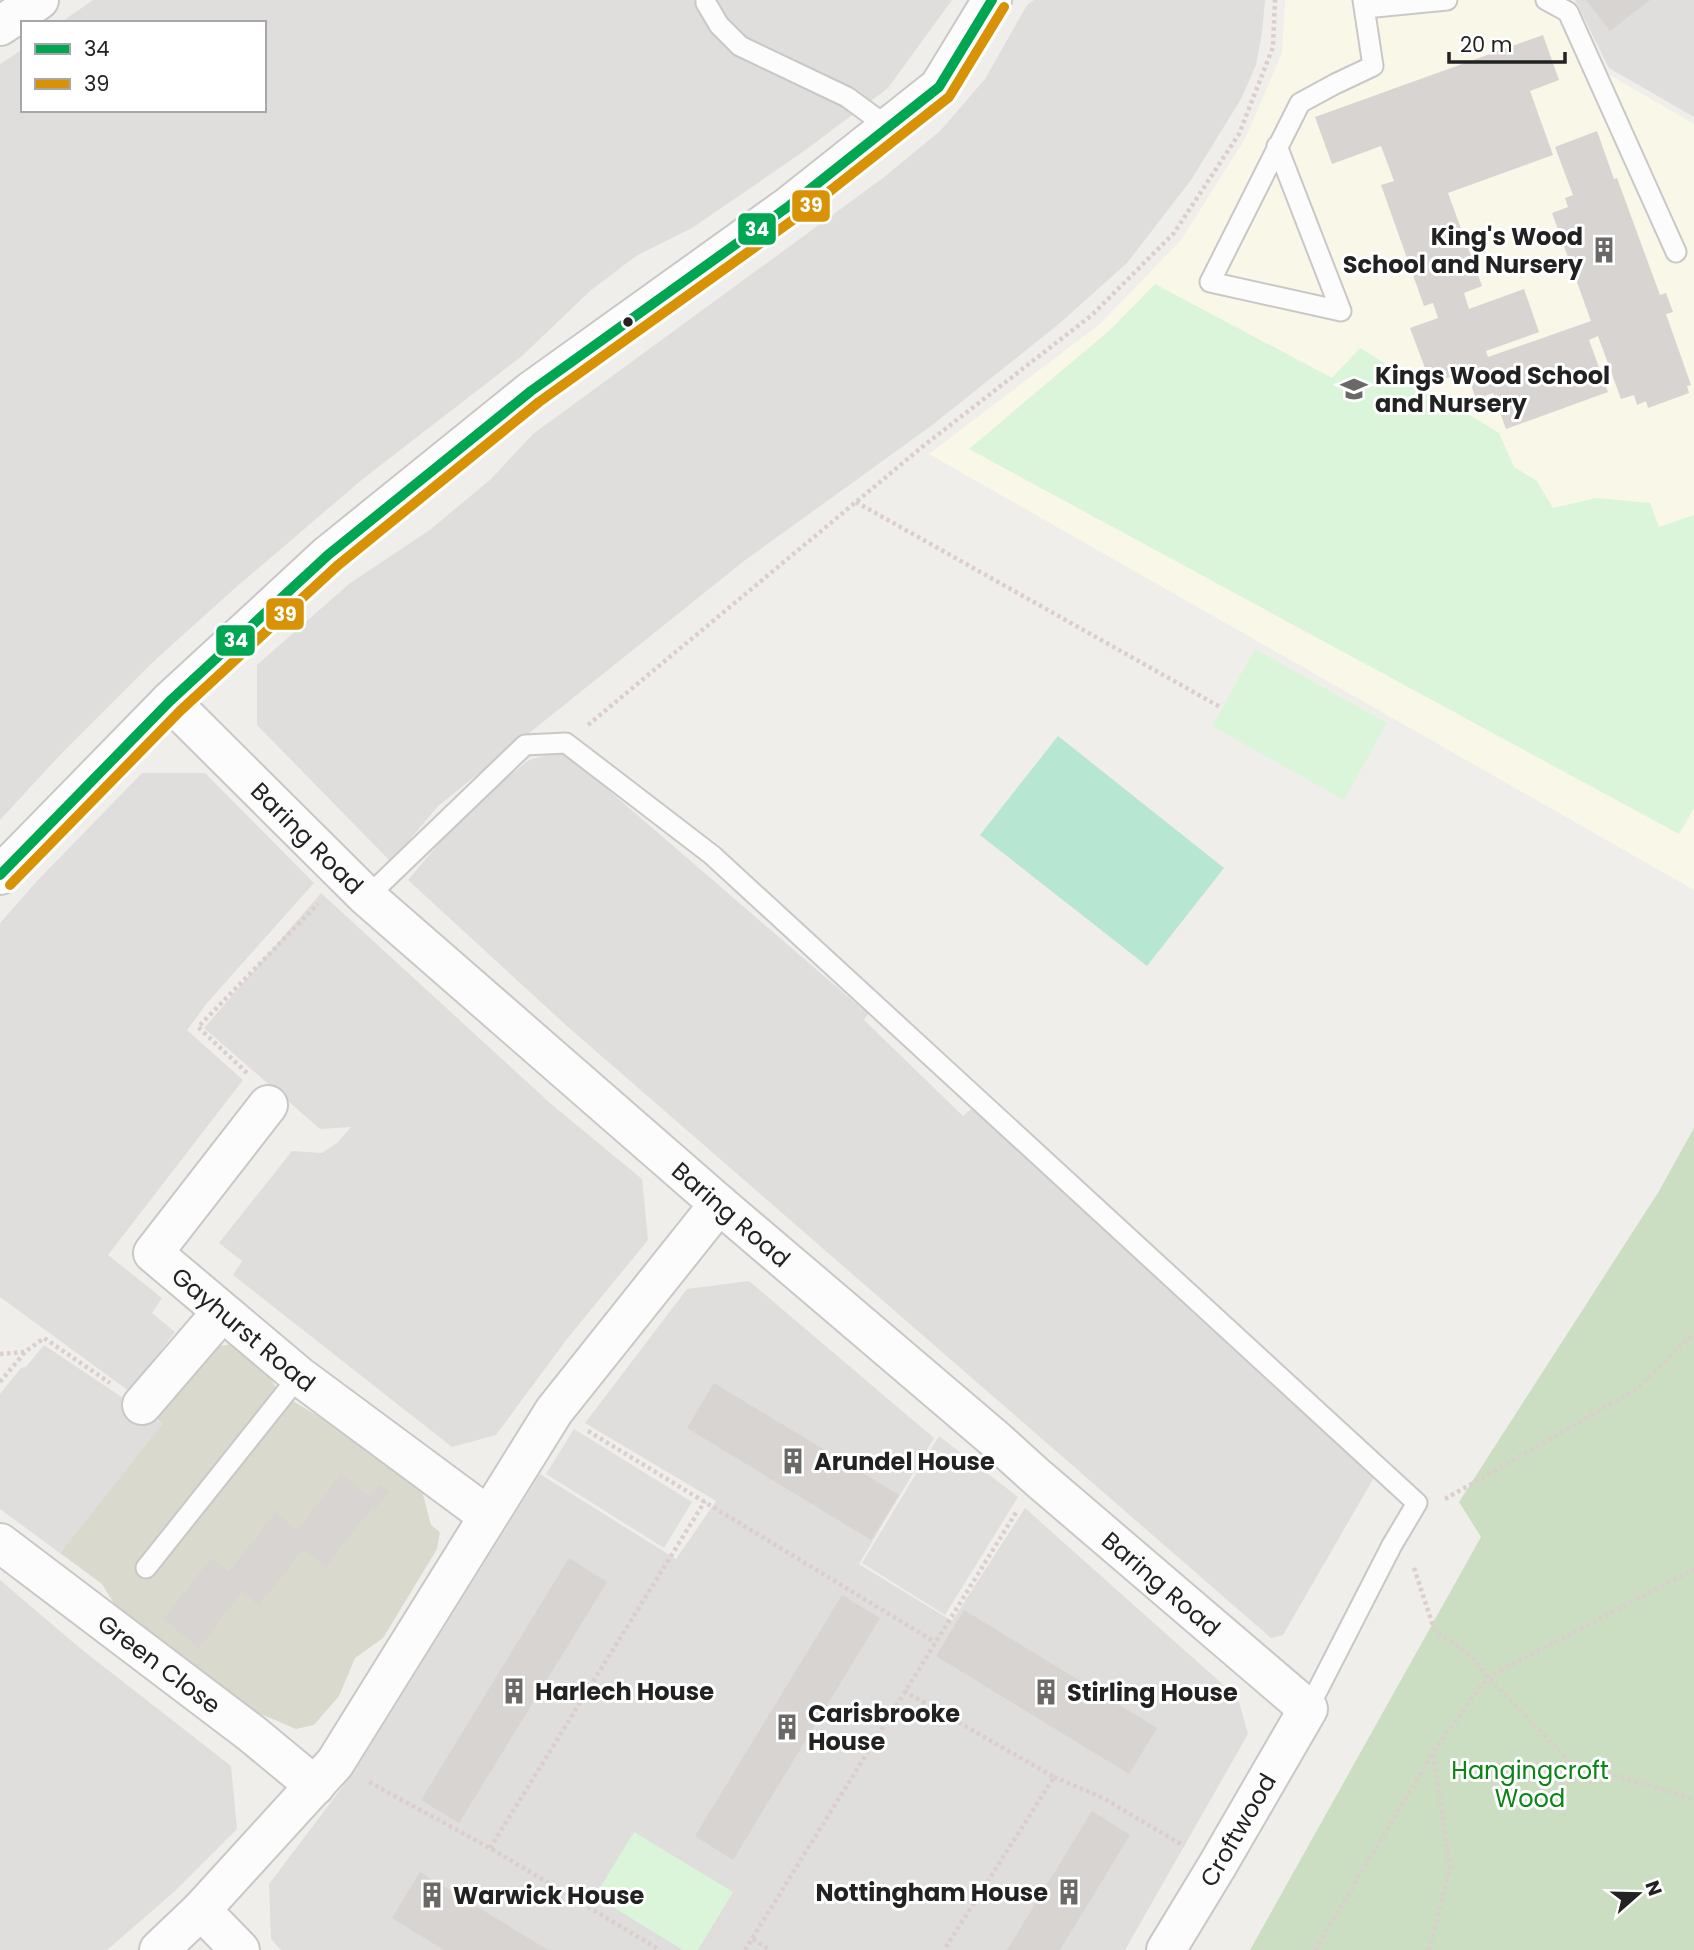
<svg xmlns="http://www.w3.org/2000/svg" width="1694" height="1950" font-family="Poppins,sans-serif">
	<style>
		.residential { fill: #dfdedc }
		.education { fill: #f8f7e8 }
		.construction { fill: #d9d9cd }
		.forest { fill: #cbdec1 }
		.park { fill: #daf5da }
		.pitch { fill: #b7e6d2 }
		.parking { fill: #e0dfde }
		.building { fill: #d7d4d2 }
		.lines { fill: none; stroke-linecap: round; stroke-linejoin: round }
		.service-casing { stroke: #c9c8c7; stroke-width: 23 }
		.minor-casing { stroke: #c9c8c7; stroke-width: 42 }
		.path { stroke: #dccecd; stroke-width: 4.5; stroke-dasharray: 3.5 3.5; stroke-linecap: butt }
		.service { stroke: #fdfcfc; stroke-width: 19 }
		.minor { stroke: #fdfcfc; stroke-width: 38 }
		.bus-1-casing { stroke: #fff; stroke-width: 16 }
		.bus-2-casing { stroke: #fff; stroke-width: 16 }
		.bus-1 { stroke: #00a651; stroke-width: 10 }
		.bus-2 { stroke: #d79205; stroke-width: 10 }
		.bus-dot { fill: #222; stroke: #fff; stroke-width: 2.5 }
		.labels { text-anchor: middle; dominant-baseline: central; stroke-width: 6; stroke-linejoin: round; paint-order: stroke }
		.poi-label { font-size: 24px; font-weight: bold; fill: #222; stroke: #fff; text-anchor: start }
		.street-label { font-size: 24px; fill: #222; stroke: #fff }
		.park-label { font-size: 24px; fill: #0c8416; stroke: #fff }
		.line-badge { stroke: #fff; stroke-width: 2.5 }
		.badge-label { font-size: 19px; text-anchor: middle; font-weight: bold; fill: #fff }
	</style>
	<rect width="100%" height="100%" fill="#f0eeeb"/>
	<!-- residential -->
	<g class="residential">
		<polygon points="93,0 952,0 888,88 800,154 692,228 636,256 590,291 522,356 364,478 234,589 153,662 61,754 0,820 0,64 23,49 23,110 264,110 264,23 60,23"/>
		<polygon points="1034,0 1265,0 1262,33 1256,65 1241,99 1191,180 1127,263 1060,323 931,426 744,561 438,806 391,862 257,725 257,665 350,583 431,529 491,479 533,434 883,178 940,131 985,79 1027,5"/>
		<polygon points="1575,0 1694,0 1694,117 1609,68"/>
		<polygon points="562,750 868,1014 864,1020 963,1116 972,1108 1098,1216 1376,1474 1283,1635 1271,1638 568,1027 408,880 470,807 529,760"/>
		<polygon points="142,773 205,773 314,883 207,1003 187,1030 243,1080 108,1255 162,1298 152,1313 175,1332 129,1391 0,1297 0,923 37,881"/>
		<polygon points="321,893 550,1103 642,1179 648,1240 567,1339 496,1435 452,1447 233,1275 242,1261 219,1243 292,1151 322,1153 337,1143 351,1127 320,1129 204,1028"/>
		<polygon points="749,1281 934,1438 859,1564 952,1621 1025,1508 1238,1698 1248,1734 1125,1950 281,1950 271,1939 269,1884 356,1769 540,1474 676,1559 716,1501 585,1423 687,1289"/>
		<polygon points="44,1345 162,1424 60,1553 0,1509 0,1394 21,1368 26,1367"/>
		<polygon points="0,1580 81,1649 231,1766 237,1829 175,1891 107,1950 0,1950"/>
	</g>
	<!-- education -->
	<polygon class="education" points="1285,0 1566,0 1601,70 1694,124 1694,890 929,454 1100,324 1181,240 1245,139 1282,53"/>
	<!-- construction -->
	<polygon class="construction" points="239,1343 255,1355 280,1393 347,1434 421,1487 431,1525 440,1532 437,1549 383,1638 355,1658 339,1696 314,1725 296,1729 245,1707 116,1607 102,1584 60,1553 162,1424 149,1412 186,1384 198,1363 219,1346"/>
	<!-- forest -->
	<polygon class="forest" points="1694,1128 1694,1950 1250,1950 1481,1537 1459,1502 1659,1191"/>
	<!-- park -->
	<g class="park">
		<polygon points="1155,284 1332,378 1360,348 1499,433 1514,467 1537,481 1553,508 1596,498 1650,503 1659,527 1694,515 1694,808 1679,834 969,449 1110,330"/>
		<polygon points="1255,649 1387,723 1344,800 1212,726"/>
		<polygon points="634,1832 733,1892 698,1950 683,1950 595,1896"/>
	</g>
	<!-- pitch -->
	<polygon class="pitch" points="1058,736 1224,868 1147,966 980,835"/>
	<!-- parking -->
	<g class="parking">
		<polygon points="574,1429 692,1502 664,1548 546,1474"/>
		<polygon points="939,1436 1018,1497 945,1615 862,1563"/>
	</g>
	<!-- building -->
	<g class="building">
		<polygon points="1586,0 1650,0 1610,31"/>
		<polygon points="1543,35 1559,80 1530,91 1553,155 1448,193 1482,286 1464,293 1469,309 1524,289 1539,332 1486,351 1488,357 1591,321 1552,213 1568,207 1565,198 1573,195 1555,147 1597,131 1614,179 1617,178 1660,295 1666,293 1673,312 1666,314 1691,385 1687,386 1689,393 1648,408 1646,401 1637,405 1634,395 1621,399 1598,336 1589,340 1608,392 1506,429 1493,393 1476,399 1466,371 1431,384 1410,328 1438,318 1433,303 1424,306 1381,185 1394,181 1381,146 1332,164 1315,117"/>
		<polygon points="714,1383 899,1495 871,1540 687,1428"/>
		<polygon points="341,1474 370,1496 379,1484 389,1491 375,1509 372,1507 326,1567 303,1549 259,1605 242,1592 199,1648 163,1619 211,1558 229,1572 275,1513 297,1530"/>
		<polygon points="569,1558 607,1582 459,1823 421,1800"/>
		<polygon points="842,1595 880,1618 733,1860 695,1836"/>
		<polygon points="964,1610 1157,1728 1129,1774 936,1656"/>
		<polygon points="1092,1811 1130,1835 1060,1950 1007,1950"/>
		<polygon points="420,1872 548,1950 444,1950 392,1918"/>
	</g>
	<g class="lines">
		<!-- service casing -->
		<g class="service-casing">
			<g id="service">
				<polyline points="706,0 706,3 719,25 740,46 847,97 888,127"/>
				<polyline points="1546,0 1568,12 1676,252"/>
				<polyline points="1365,8 1447,0"/>
				<polyline points="1277,146 1341,311 1210,282 1300,103 1335,84 1373,66 1363,0"/>
				<polyline points="367,897 525,745 566,743 712,855 1417,1503 1392,1545 1308,1709"/>
				<polyline points="146,1568 299,1376"/>
			</g>
		</g>
		<!-- minor casing -->
		<g class="minor-casing">
			<g id="minor">
				<polyline points="0,26 39,0"/>
				<path id="s1" d="M170 701 367 897 719 1204 996 1440 1038 1478 1308 1709 1217 1866 1166 1950"/>
				<polyline points="0,875 170,701 328,555 531,391 789,206 939,87 992,0"/>
				<path id="s2" d="M268 1105 153 1253 299 1376 488 1516"/>
				<polyline points="142,1405 222,1312"/>
				<path id="s3" d="M0 1543 251 1733 315 1786"/>
				<polyline points="201,1910 240,1950"/>
				<polyline points="159,1950 201,1910 335,1763 554,1411 719,1204"/>
			</g>
		</g>
		<!-- path -->
		<g class="path">
			<polyline points="856,502 1222,708"/>
			<polyline points="588,725 922,447 1092,315 1174,233 1239,134 1273,47 1275,0"/>
			<polyline points="247,1073 198,1027 318,904"/>
			<polyline points="0,1354 24,1352"/>
			<polyline points="0,1382 25,1352 44,1338 110,1383"/>
			<polyline points="588,1431 935,1642"/>
			<polyline points="1445,1499 1637,1389 1694,1333"/>
			<polyline points="1414,1568 1434,1629 1471,1656 1488,1677 1569,1761 1694,1799"/>
			<polyline points="904,1691 1054,1777 944,1950"/>
			<polyline points="1054,1777 1103,1798 1184,1846"/>
			<polyline points="369,1782 490,1848 660,1950"/>
			<polyline points="490,1848 705,1501"/>
			<polyline points="753,1939 770,1950"/>
			<polyline points="745,1950 1017,1511"/>
			<polyline points="1315,1950 1433,1753"/>
			<polyline points="1429,1950 1450,1868 1433,1752 1488,1677 1694,1569"/>
		</g>
		<!-- service -->
		<use href="#service" class="service"/>
		<!-- minor -->
		<use href="#minor" class="minor"/>
		<!-- bus-1 casing -->
		<g class="bus-1-casing">
			<polyline id="bus-1" points="0,875 170,701 328,555 531,391 789,206 939,87 992,0"/>
		</g>
		<!-- bus-2 casing -->
		<g class="bus-2-casing">
			<polyline id="bus-2" points="10,885 180,711 337,566 539,402 797,217 949,97 1004,7"/>
		</g>
		<!-- bus-1 -->
		<use href="#bus-1" class="bus-1"/>
		<!-- bus-2 -->
		<use href="#bus-2" class="bus-2"/>
	</g>
	<!-- icons -->
	<defs>
		<g id="building-bare" transform="scale(2.1)"><path d="M-4-6H4V6H1V3H-1V6H-4ZM-2.5-4.3h1.7v1.8h-1.7ZM.8-4.3h1.7v1.8H.8ZM-2.5-1h1.7V.8h-1.7ZM.8-1h1.7V.8H.8Z" fill="#6a6968" stroke="#fff" stroke-width="2.5" paint-order="stroke"/></g>
		<g id="school-bare" transform="scale(2.1)"><path d="M0-5L7-2L0 1L-7-2ZM-4 1L0 2.5L4 1V4Q0 6-4 4Z" fill="#6a6968" stroke="#fff" stroke-width="2.5" paint-order="stroke"/></g>
	</defs>
	<g fill-rule="evenodd">
		<use href="#building-bare" x="1604" y="250"/>
		<use href="#school-bare" x="1354" y="389"/>
		<use href="#building-bare" x="793" y="1461"/>
		<use href="#building-bare" x="514" y="1691"/>
		<use href="#building-bare" x="1046" y="1692"/>
		<use href="#building-bare" x="787" y="1727"/>
		<use href="#building-bare" x="1069" y="1892"/>
		<use href="#building-bare" x="432" y="1895"/>
	</g>
	<!-- markers -->
	<circle class="bus-dot" cx="628" cy="322" r="6"/>
	<g class="labels">
		<!-- poi labels -->
		<g class="poi-label">
			<text x="1583" y="236" text-anchor="end">King's Wood<tspan x="1583" dy="28">School and Nursery</tspan></text>
			<text x="1375" y="375">Kings Wood School<tspan x="1375" dy="28">and Nursery</tspan></text>
			<text x="814" y="1461">Arundel House</text>
			<text x="535" y="1691">Harlech House</text>
			<text x="1067" y="1692">Stirling House</text>
			<text x="808" y="1713">Carisbrooke<tspan x="808" dy="28">House</tspan></text>
			<text x="1048" y="1892" text-anchor="end">Nottingham House</text>
			<text x="453" y="1895">Warwick House</text>
		</g>
		<!-- street labels -->
		<g class="street-label">
			<text stroke="none"><textPath href="#s1" startOffset="194">Baring Road</textPath></text>
			<text stroke="none"><textPath href="#s1" startOffset="761">Baring Road</textPath></text>
			<text stroke="none"><textPath href="#s2" startOffset="306">Gayhurst Road</textPath></text>
			<text stroke="none"><textPath href="#s1" startOffset="1328">Baring Road</textPath></text>
			<text stroke="none"><textPath href="#s3" startOffset="200">Green Close</textPath></text>
			<text transform="translate(1238 1830) rotate(-60)">Croftwood</text>
		</g>
		<!-- park labels -->
		<g class="park-label">
			<text x="1530" y="1770">Hangingcroft<tspan x="1530" dy="28">Wood</tspan></text>
		</g>
	</g>
	<g class="line-badge">
		<rect x="791" y="189" width="40" height="34" rx="7" fill="#d79205"/>
		<rect x="737" y="212" width="40" height="34" rx="7" fill="#00a651"/>
		<rect x="265" y="597" width="40" height="34" rx="7" fill="#d79205"/>
		<rect x="215" y="624" width="41" height="33" rx="7" fill="#00a651"/>
	</g>
	<g class="badge-label">
		<text x="811" y="212">39</text>
		<text x="757" y="236">34</text>
		<text x="285" y="621">39</text>
		<text x="236" y="647">34</text>
	</g>
	<!-- legend -->
	<rect x="21" y="21" width="245" height="91" fill="#ffffff" stroke="#a7a7a7" stroke-width="2"/>
	<rect x="35" y="44" width="35" height="10" fill="#00a651" stroke="#a7a7a7" stroke-width="2"/>
	<text x="84" y="56" font-size="21" fill="#222222">34</text>
	<rect x="35" y="79" width="35" height="10" fill="#d79205" stroke="#a7a7a7" stroke-width="2"/>
	<text x="84" y="91" font-size="21" fill="#222222">39</text>
	<!-- north arrow -->
	<g transform="translate(1638 1894) rotate(70)" stroke="#ffffff" stroke-width="5" paint-order="stroke">
	<path d="M0-5L12 26L0 18L-12 26Z" fill="#222222"/>
	<text y="-10" font-size="19" font-weight="bold" text-anchor="middle" fill="#222222">N</text>
	</g>
	<!-- scale -->
	<path d="M1449 52v10h116v-10" fill="none" stroke="#222222" stroke-width="3.5"/>
	<text x="1460" y="52" font-size="21" fill="#222222" stroke="#ffffff" stroke-width="5" paint-order="stroke">20 m</text>
</svg>
